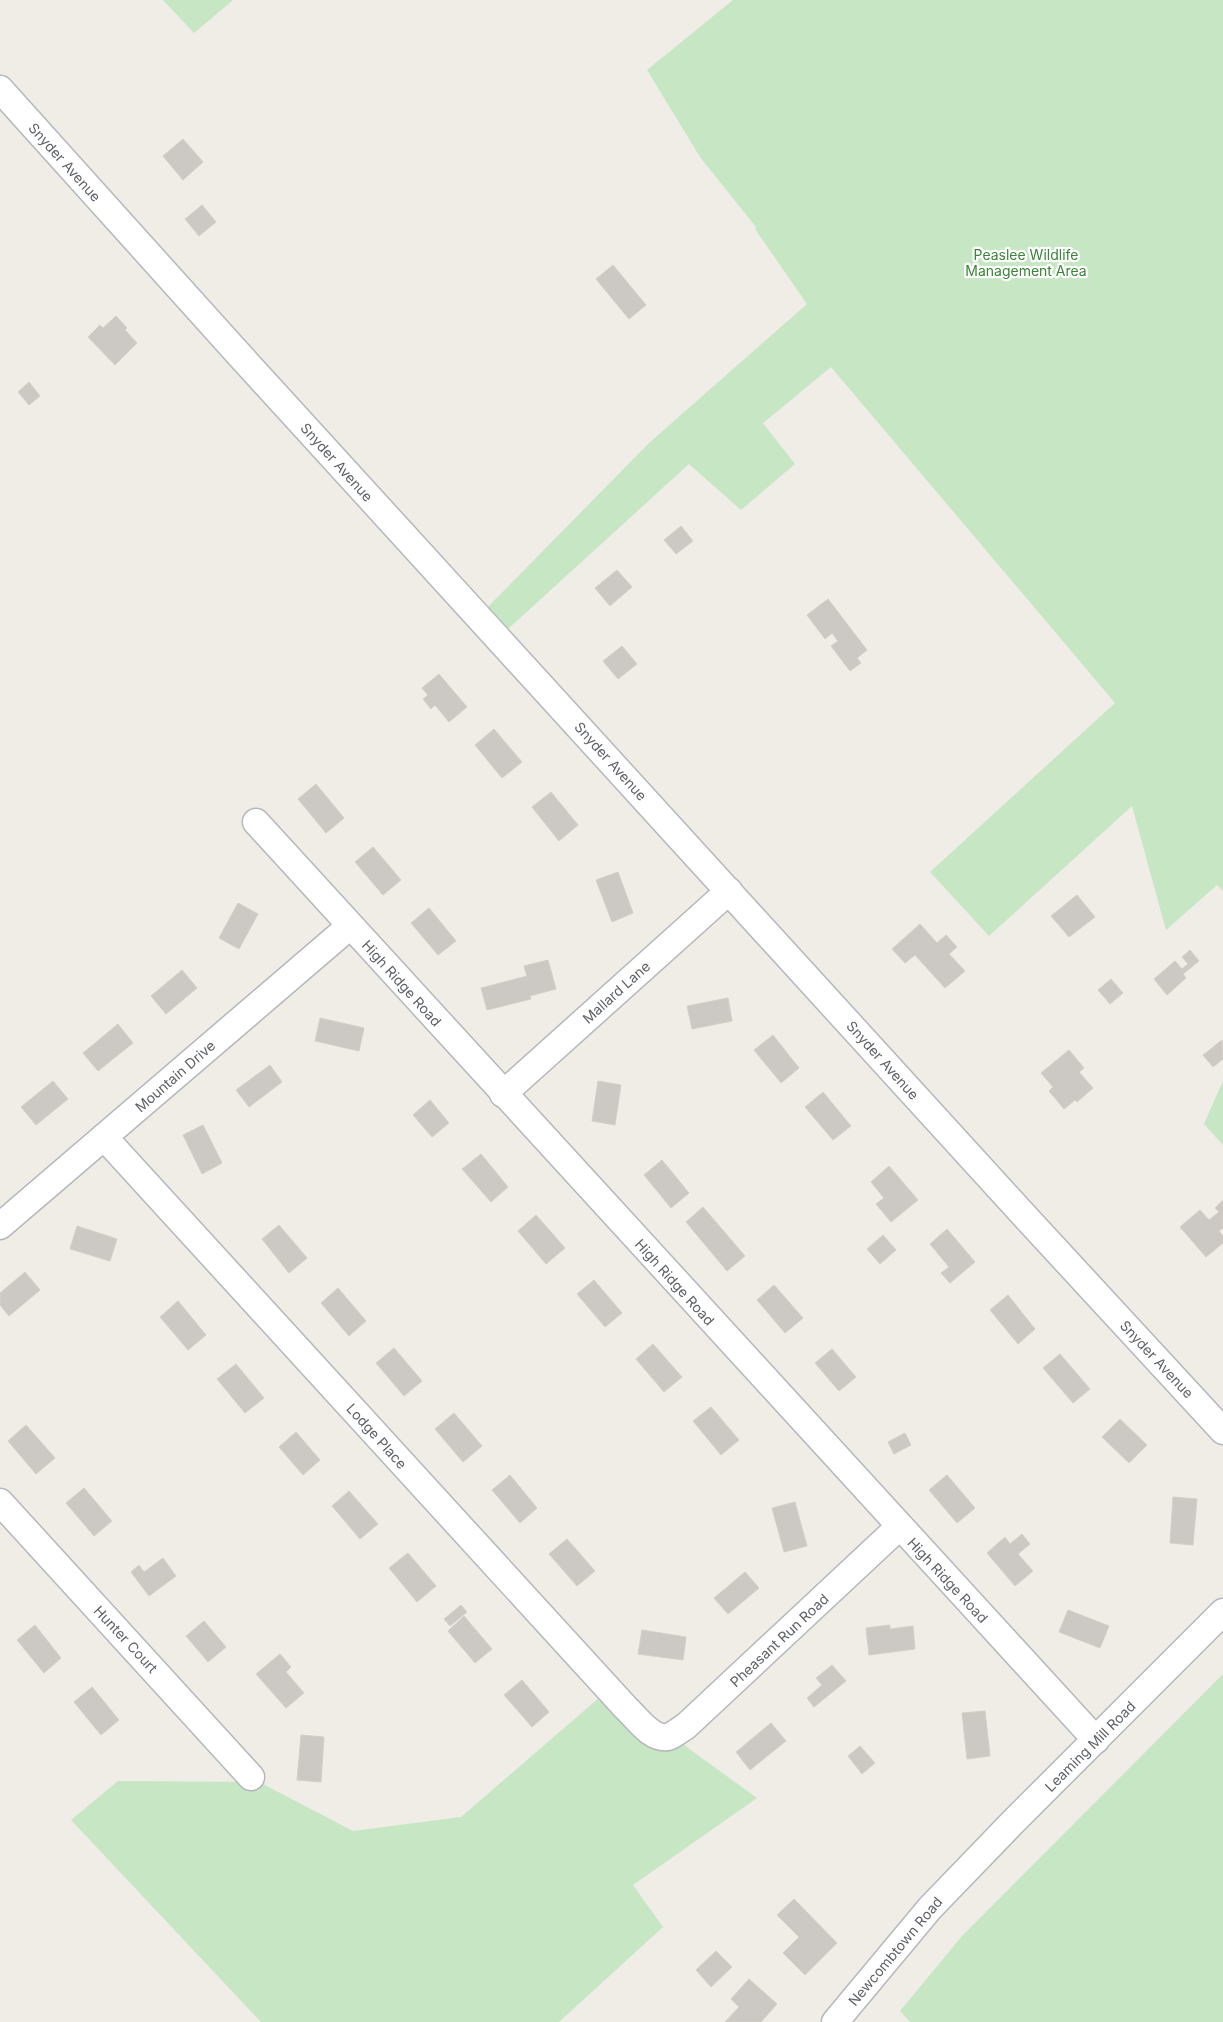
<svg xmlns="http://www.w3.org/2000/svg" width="1223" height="2022" font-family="Inter,sans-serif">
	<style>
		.green { fill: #c6e6c4 }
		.building { fill: #ccc8c4; stroke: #d5cfc5 }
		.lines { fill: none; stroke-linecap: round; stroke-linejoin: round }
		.minor-casing { stroke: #b4b7bb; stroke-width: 29 }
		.minor { stroke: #fff; stroke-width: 26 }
		.labels { text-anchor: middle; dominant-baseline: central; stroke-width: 4.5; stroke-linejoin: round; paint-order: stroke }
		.street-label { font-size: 14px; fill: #5e6266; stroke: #fff }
		.park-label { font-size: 14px; fill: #398437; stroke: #fff }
	</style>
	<rect width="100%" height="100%" fill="#f0ede7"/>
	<!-- green -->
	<g class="green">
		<polygon points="163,0 233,0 194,33"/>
		<polygon points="733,0 1223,0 1223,891 1217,885 1166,930 1132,806 989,936 930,872 1115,703 831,367 763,423 795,464 741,510 689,464 496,640 476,619 649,443 807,304 755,229 756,227 700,157 647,70"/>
		<polygon points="1223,1081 1223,1145 1204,1124"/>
		<polygon points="1223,1674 1223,2022 910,2022 900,2011 962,1936"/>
		<polygon points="608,1690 757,1798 633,1885 663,1927 559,2022 261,2022 71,1820 118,1781 259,1782 353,1831 461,1817"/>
	</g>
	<!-- building -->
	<g class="building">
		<polygon points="183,139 203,162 183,180 163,156"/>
		<polygon points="202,205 216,222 199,236 185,219"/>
		<polygon points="613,265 646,305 629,319 596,279"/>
		<polygon points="116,316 127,328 125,330 137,343 115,365 88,337 100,325 103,328"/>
		<polygon points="29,382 40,396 29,405 18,392"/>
		<polygon points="681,526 693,541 676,554 664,540"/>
		<polygon points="617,570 632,587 610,606 595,588"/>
		<polygon points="828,599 867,650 857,658 861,663 850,671 831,646 838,641 832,633 825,639 807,615"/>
		<polygon points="622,646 637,664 618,679 603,661"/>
		<polygon points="439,674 467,707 449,722 435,705 431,709 423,699 428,695 422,688"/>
		<polygon points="494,729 522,762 502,778 475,745"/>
		<polygon points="316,784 344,818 326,833 298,799"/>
		<polygon points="551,792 578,825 559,841 532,807"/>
		<polygon points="373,847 401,880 383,895 355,862"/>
		<polygon points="618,872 633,913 612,922 596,880"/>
		<polygon points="1077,895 1095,917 1069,937 1051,916"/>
		<polygon points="238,903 258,914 239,949 219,938"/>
		<polygon points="429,908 456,941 438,955 411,923"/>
		<polygon points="920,924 937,943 946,935 957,947 949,954 965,971 945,988 915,955 905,963 892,949"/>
		<polygon points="1190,950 1199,961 1183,974 1186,978 1167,995 1154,979 1175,961 1182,969 1188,964 1182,957"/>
		<polygon points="548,960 556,989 530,996 531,999 487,1010 481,988 527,976 524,966"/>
		<polygon points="182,970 197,988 166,1014 151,996"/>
		<polygon points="1111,979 1123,993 1110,1004 1098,990"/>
		<polygon points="728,998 732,1021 692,1029 687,1006"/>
		<polygon points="320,1018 364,1028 359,1051 315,1041"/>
		<polygon points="118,1024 133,1043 98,1071 83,1053"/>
		<polygon points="773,1035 799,1068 781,1083 754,1050"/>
		<polygon points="1222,1040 1223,1059 1213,1067 1203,1055"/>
		<polygon points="1069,1050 1084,1068 1079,1072 1093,1088 1077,1102 1075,1100 1064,1109 1049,1091 1053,1087 1041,1073"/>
		<polygon points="270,1065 282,1082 249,1107 236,1090"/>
		<polygon points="53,1081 68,1099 36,1125 21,1107"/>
		<polygon points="598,1081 621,1085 615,1125 592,1121"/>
		<polygon points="823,1092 851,1126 833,1140 805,1107"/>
		<polygon points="430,1100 449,1123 432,1137 413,1115"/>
		<polygon points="203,1125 222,1163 202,1174 183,1135"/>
		<polygon points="481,1154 508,1187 491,1202 462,1169"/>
		<polygon points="662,1160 689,1193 671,1208 644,1175"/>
		<polygon points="889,1166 918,1200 891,1222 876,1204 884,1198 871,1182"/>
		<polygon points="1223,1200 1223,1228 1219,1231 1223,1236 1223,1243 1206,1257 1180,1227 1200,1210 1209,1220 1219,1212 1215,1208"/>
		<polygon points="703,1207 745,1256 727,1271 686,1222"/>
		<polygon points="536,1215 565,1248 546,1264 518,1231"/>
		<polygon points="279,1225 307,1258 289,1273 262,1239"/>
		<polygon points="77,1226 117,1239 110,1261 70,1249"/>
		<polygon points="947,1229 975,1262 950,1283 941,1273 949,1267 930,1244"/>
		<polygon points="883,1235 896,1250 880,1264 867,1249"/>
		<polygon points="25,1272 40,1290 9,1316 0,1305 0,1293"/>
		<polygon points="594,1280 622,1313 605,1327 577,1294"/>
		<polygon points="774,1285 803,1318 785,1333 757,1300"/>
		<polygon points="338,1288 366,1321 349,1336 321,1303"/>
		<polygon points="1008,1295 1035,1329 1018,1344 990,1310"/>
		<polygon points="178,1301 206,1335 188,1350 160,1317"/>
		<polygon points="653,1344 682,1377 664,1392 636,1359"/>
		<polygon points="394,1348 422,1381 404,1396 376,1363"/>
		<polygon points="832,1349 856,1377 839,1391 815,1363"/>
		<polygon points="1060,1354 1090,1389 1073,1403 1043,1368"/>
		<polygon points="236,1364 264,1398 245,1413 217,1379"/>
		<polygon points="711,1407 739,1440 721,1455 693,1421"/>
		<polygon points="454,1413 482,1446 463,1462 435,1429"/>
		<polygon points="1120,1419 1147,1445 1129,1463 1102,1437"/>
		<polygon points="26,1425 55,1458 36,1474 8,1441"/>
		<polygon points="296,1432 320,1460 303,1475 279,1447"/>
		<polygon points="905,1433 911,1445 894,1454 888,1442"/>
		<polygon points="510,1475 537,1508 520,1523 492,1490"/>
		<polygon points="947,1475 975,1508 957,1523 929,1490"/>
		<polygon points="84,1488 112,1521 94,1536 66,1503"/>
		<polygon points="349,1491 378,1524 360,1539 332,1506"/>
		<polygon points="1173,1497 1197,1499 1193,1545 1170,1543"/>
		<polygon points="795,1502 807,1546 784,1552 772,1508"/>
		<polygon points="1022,1534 1030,1544 1018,1554 1033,1571 1015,1586 987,1553 1005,1537 1010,1544"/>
		<polygon points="567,1539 595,1571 577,1586 549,1554"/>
		<polygon points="408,1553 436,1586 417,1602 389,1568"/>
		<polygon points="163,1558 176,1576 149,1596 131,1572 139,1565 144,1572"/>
		<polygon points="745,1572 759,1588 728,1614 714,1598"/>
		<polygon points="461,1605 467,1612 450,1626 444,1619"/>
		<polygon points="1068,1610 1109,1626 1100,1648 1059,1632"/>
		<polygon points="464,1616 492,1649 475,1663 448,1631"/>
		<polygon points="204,1621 226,1647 208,1662 186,1636"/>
		<polygon points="35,1625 61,1658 44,1673 17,1640"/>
		<polygon points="890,1625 890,1629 913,1626 915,1649 869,1655 866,1628"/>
		<polygon points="642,1630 686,1637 683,1660 638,1654"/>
		<polygon points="280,1654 291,1667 286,1672 304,1693 286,1708 256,1674"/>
		<polygon points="832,1665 846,1681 814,1707 807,1698 822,1685 816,1678"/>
		<polygon points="522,1680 549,1712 532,1727 504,1695"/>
		<polygon points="92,1687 119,1720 101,1735 74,1702"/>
		<polygon points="985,1711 990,1756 967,1759 962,1713"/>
		<polygon points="771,1723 786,1741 750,1770 736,1752"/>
		<polygon points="301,1735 324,1737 321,1782 297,1780"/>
		<polygon points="860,1746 875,1763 862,1774 848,1756"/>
		<polygon points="794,1899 837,1943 805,1975 783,1953 799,1937 777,1915"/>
		<polygon points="716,1951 732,1967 711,1987 696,1970"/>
		<polygon points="749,1979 777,2004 761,2022 725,2022 739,2007 731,1999"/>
	</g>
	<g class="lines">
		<!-- minor casing -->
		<g class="minor-casing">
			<g id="minor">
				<polyline points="0,89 234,349 1021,1212 1223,1431"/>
				<polyline points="256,822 1096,1740"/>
				<polyline points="503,1094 729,891"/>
				<path d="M104 1137 626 1708C637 1718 651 1740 668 1737 674 1735 681 1729 686 1726L899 1527"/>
				<polyline points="0,1226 350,926"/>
				<polyline points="0,1502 251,1777"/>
				<polyline points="835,2022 930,1908 1012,1823 1223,1612"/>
			</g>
		</g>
		<!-- minor -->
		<use href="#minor" class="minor"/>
	</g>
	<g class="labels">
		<!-- street labels -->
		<g class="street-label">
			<text transform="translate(65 162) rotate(48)">Snyder Avenue</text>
			<text transform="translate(337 462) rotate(48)">Snyder Avenue</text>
			<text transform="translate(611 761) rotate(48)">Snyder Avenue</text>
			<text transform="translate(402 983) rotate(48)">High Ridge Road</text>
			<text transform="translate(616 992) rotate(-42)">Mallard Lane</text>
			<text transform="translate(883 1060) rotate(48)">Snyder Avenue</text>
			<text transform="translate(175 1076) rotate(-41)">Mountain Drive</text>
			<text transform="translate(675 1282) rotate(48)">High Ridge Road</text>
			<text transform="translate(1157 1359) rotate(47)">Snyder Avenue</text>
			<text transform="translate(377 1436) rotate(48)">Lodge Place</text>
			<text transform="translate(948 1580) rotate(47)">High Ridge Road</text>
			<text transform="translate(126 1639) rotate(47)">Hunter Court</text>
			<text transform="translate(779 1640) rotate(-43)">Pheasant Run Road</text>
			<text transform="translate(1090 1746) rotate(-45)">Leaming Mill Road</text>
			<text transform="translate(895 1951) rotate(-50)">Newcombtown Road</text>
		</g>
		<!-- park labels -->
		<g class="park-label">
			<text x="1026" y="254">Peaslee Wildlife<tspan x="1026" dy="16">Management Area</tspan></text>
		</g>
	</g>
</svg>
